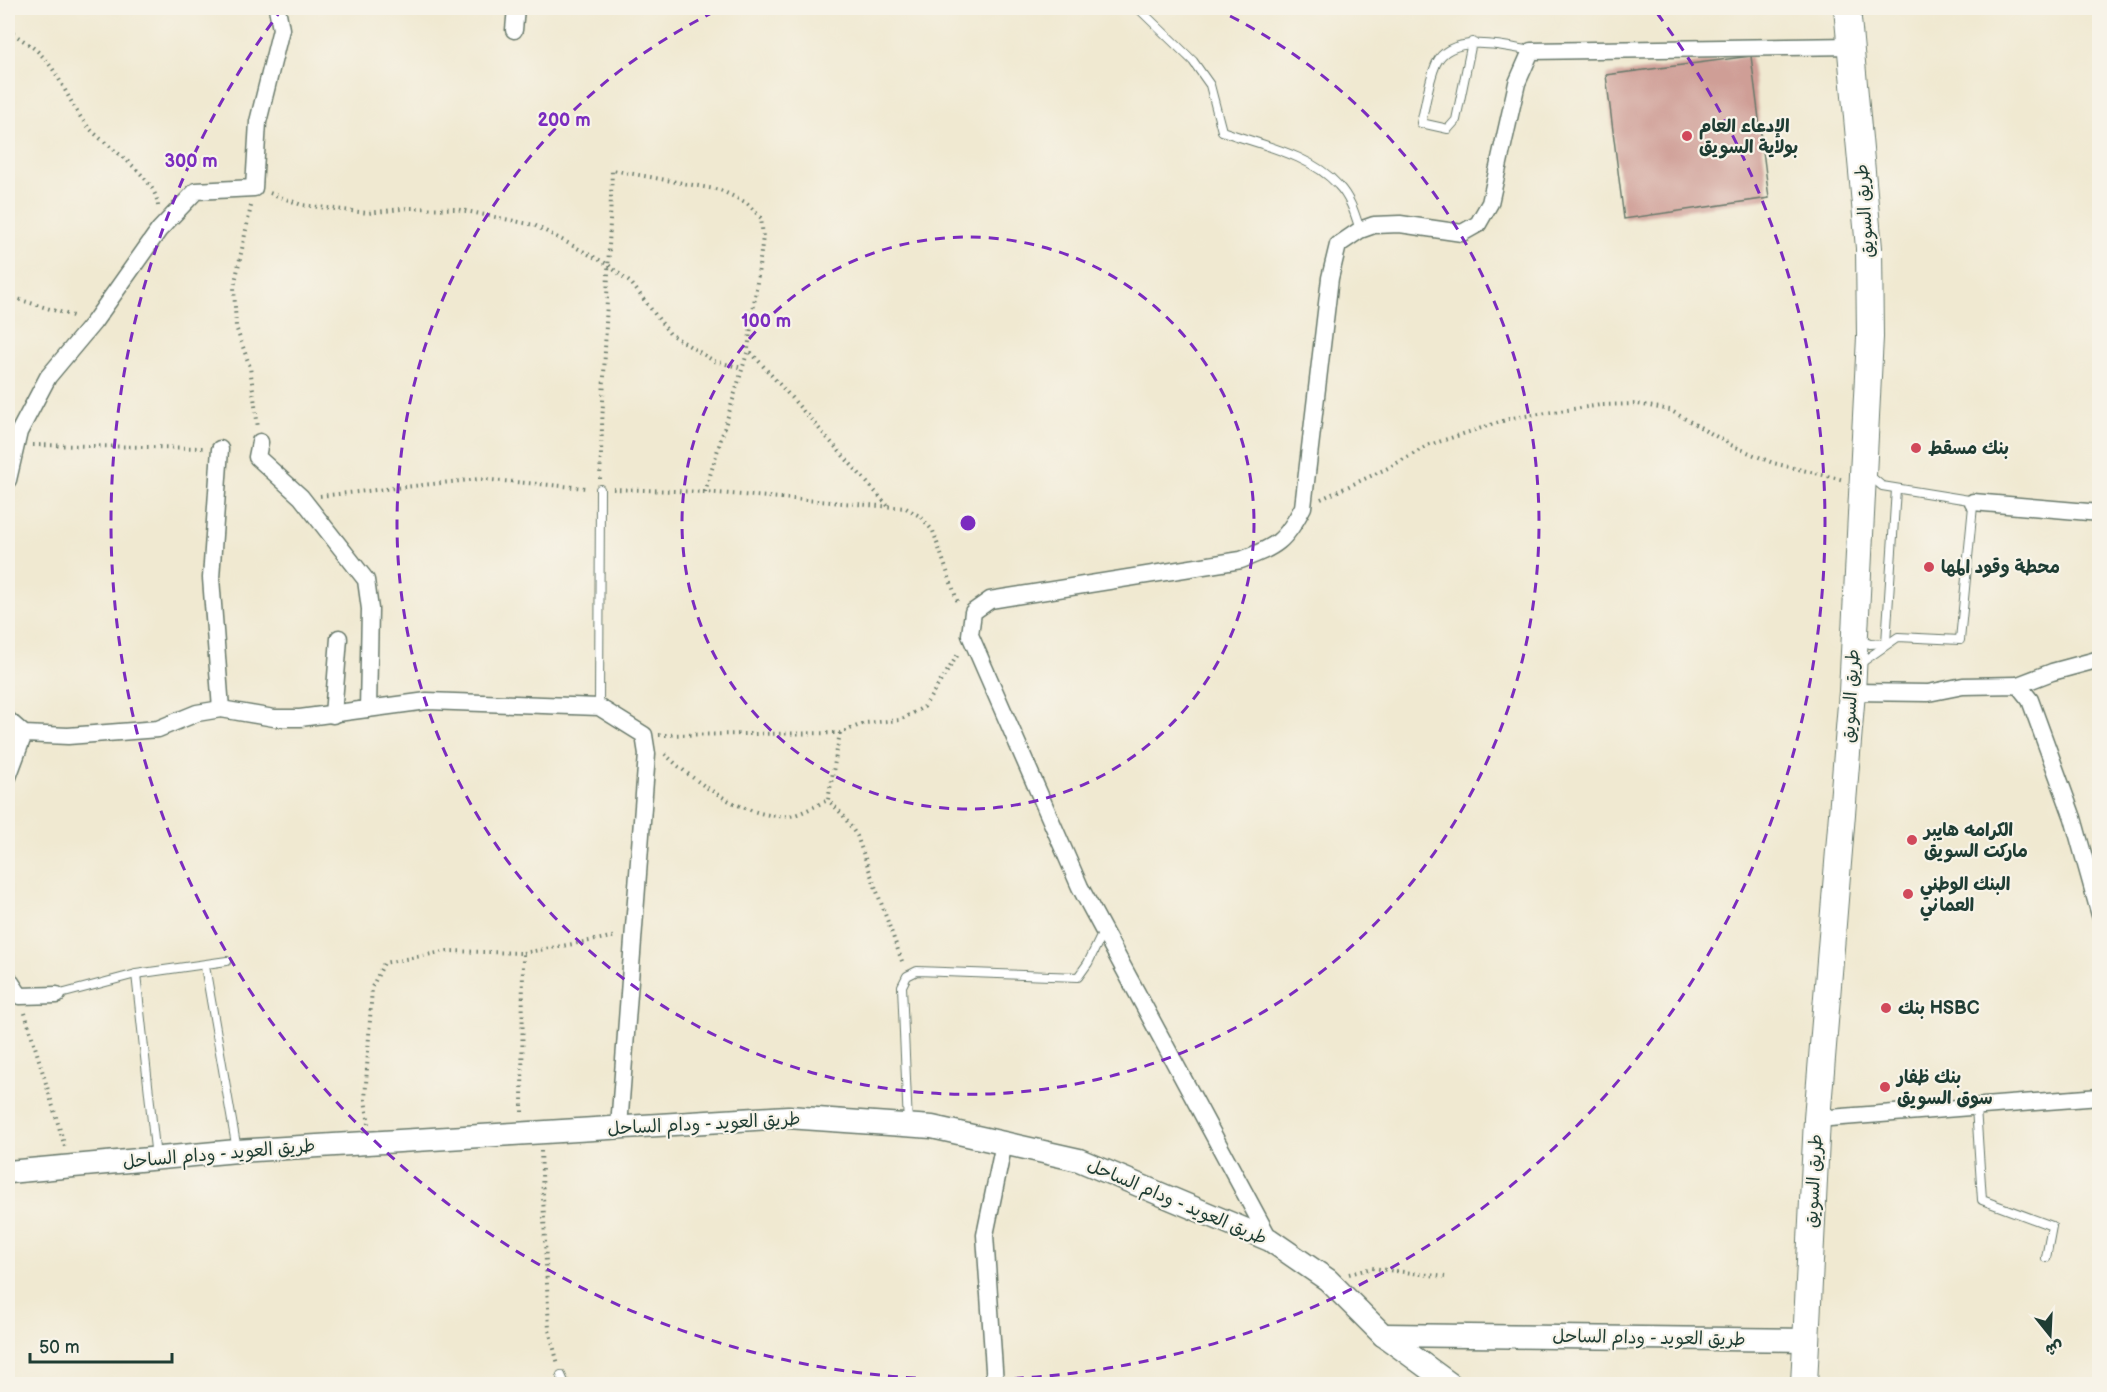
<svg xmlns="http://www.w3.org/2000/svg" width="2107" height="1392" font-family="'Balsamiq Sans','Playpen Sans Arabic',sans-serif">
	<style>
		.building { fill: #cf9e96 }
		.lines { fill: none; stroke-linecap: round; stroke-linejoin: round }
		.lane-casing { stroke: #68796b; stroke-width: 10 }
		.street-casing { stroke: #68796b; stroke-width: 19 }
		.secondary-casing { stroke: #68796b; stroke-width: 25 }
		.primary-casing { stroke: #68796b; stroke-width: 28 }
		.path { stroke: #68796b; stroke-width: 4; stroke-dasharray: 1.5 4.5; stroke-linecap: butt }
		.lane { stroke: #fff; stroke-width: 8 }
		.street { stroke: #fff; stroke-width: 16 }
		.secondary { stroke: #fff; stroke-width: 22 }
		.primary { stroke: #fff; stroke-width: 26 }
		.ring { fill: none; stroke: #7b2cbf; stroke-width: 3; stroke-dasharray: 10 8 }
		.poi-dot { fill: #d1495b; stroke: #f7f3e8; stroke-width: 2 }
		.labels { text-anchor: middle; dominant-baseline: central; stroke-width: 4.5; stroke-linejoin: round; paint-order: stroke }
		.poi-label { font-size: 18px; font-weight: bold; fill: #1f3d34; stroke: #f7f3e8; text-anchor: start }
		.street-label { font-size: 18px; fill: #1f3d34; stroke: #f7f3e8 }
		.centre { fill: #7b2cbf; stroke: #f7f3e8; stroke-width: 3 }
		.ring-label { font-size: 18px; text-anchor: middle; font-weight: bold; fill: #7b2cbf; stroke: #f7f3e8; stroke-width: 4.5; stroke-linejoin: round; paint-order: stroke }
	</style>
	<rect width="100%" height="100%" fill="#f7f3e8"/>
	<filter id="ink" filterUnits="userSpaceOnUse"><feTurbulence type="fractalNoise" baseFrequency=".0167" numOctaves="2"/><feDisplacementMap in="SourceGraphic" scale="12" xChannelSelector="R" yChannelSelector="G"/><feConvolveMatrix kernelMatrix="1 2 1 2 8 2 1 2 1" color-interpolation-filters="sRGB"/></filter>
	<filter id="wash" filterUnits="userSpaceOnUse"><feTurbulence type="fractalNoise" baseFrequency=".008" numOctaves="4" result="noise"/><feDisplacementMap in="SourceGraphic" scale="24" xChannelSelector="R" yChannelSelector="G"/><feGaussianBlur stdDeviation="1.35" result="paint"/><feColorMatrix in="noise" values="0 0 0 0 0 0 0 0 0 0 0 0 0 0 0 0 0 1.4 0 .05"/><feComposite in="paint" operator="in"/></filter>
	<g filter="url(#wash)">
		<rect width="100%" height="100%" fill="#f0e9d1"/>
		<g id="blocks">
			<!-- building -->
			<polygon class="building" points="1751,56 1769,198 1624,219 1606,75"/>
		</g>
	</g>
	<g filter="url(#ink)">
		<use href="#blocks" fill-opacity="0" stroke="#68796b" stroke-width="1.5"/>
		<g class="lines">
			<!-- lane casing -->
			<g class="lane-casing">
				<g id="lane">
					<path d="M1138 8 1193 61 1210 85 1222 131C1260 145 1310 154 1338 185 1350 197 1355 214 1360 230"/>
					<path d="M1472 42 1456 120 1448 129 1421 123C1426 104 1428 82 1436 64 1450 32 1506 46 1531 51"/>
					<polyline points="1857,639 1870,644 1886,643"/>
					<polyline points="1886,643 1896,489"/>
					<polyline points="1858,665 1898,637 1960,640 1973,506 1969,500 1882,486 1869,475"/>
					<polyline points="599,707 600,489"/>
					<polyline points="205,966 237,1150"/>
					<polyline points="136,974 156,1158"/>
					<polyline points="57,995 136,974 227,961"/>
					<polyline points="1976,1107 1982,1200 2052,1226 2046,1258"/>
					<polyline points="908,1125 902,986 907,976 917,971 1078,977 1088,963 1104,930"/>
					<polyline points="561,1375 565,1384"/>
				</g>
			</g>
			<!-- street casing -->
			<g class="street-casing">
				<g id="street">
					<polyline points="514,30 516,8"/>
					<polyline points="260,442 257,457 301,497 366,580 370,609 368,709"/>
					<polyline points="220,449 211,578 221,709"/>
					<polyline points="8,480 19,432 48,377 94,322 159,230 196,191 254,188 258,122 281,29 277,8"/>
					<polyline points="1973,502 2100,513"/>
					<polyline points="2018,685 2052,672 2100,659"/>
					<polyline points="1852,692 1928,693 1963,686 2018,685 2030,700 2073,818 2100,915"/>
					<polyline points="333,715 339,638"/>
					<polyline points="8,720 24,734 68,736 158,729 197,713 221,709 274,718 300,718 427,701 599,707 644,735 647,754 619,1127"/>
					<polyline points="8,777 24,734 14,734"/>
					<polyline points="8,978 20,996 57,995"/>
					<polyline points="1817,1119 2100,1097"/>
					<path d="M1270 1240 1080 887 970 635 973 612 990 600 1241 560C1277 546 1285 542 1303 507L1330 278 1338 245 1360 230 1374 225 1400 224 1462 233 1478 224 1490 203 1517 83 1531 51 1852 46"/>
					<polyline points="995,1384 985,1235 1004,1143"/>
				</g>
			</g>
			<!-- secondary casing -->
			<g class="secondary-casing">
				<g id="secondary">
					<polyline points="8,1172 237,1151 788,1117 932,1127 1079,1160 1270,1240 1328,1280 1383,1335 1450,1384"/>
					<polyline points="1383,1335 1807,1340"/>
				</g>
			</g>
			<!-- primary casing -->
			<g class="primary-casing">
				<polyline id="primary" points="1804,1384 1817,1119 1852,692 1870,337 1869,248 1847,8"/>
			</g>
			<!-- path -->
			<g class="path">
				<path d="M8 30C19 38 35 47 44 58 63 79 71 108 89 128 109 149 156 176 158 206"/>
				<polyline points="270,193 302,205 368,213 409,208 456,209 534,225 607,264 632,284 670,334 714,361 742,368"/>
				<polyline points="251,206 234,287 236,327 250,367 258,428"/>
				<polyline points="8,296 76,317"/>
				<polyline points="33,445 203,448"/>
				<polyline points="600,479 612,170 720,190 747,203 761,218 763,237 748,349 888,506"/>
				<polyline points="613,489 705,492 906,508 921,517 933,531 958,603"/>
				<polyline points="705,492 748,350"/>
				<polyline points="320,496 479,479 587,488"/>
				<polyline points="1321,499 1388,468 1429,445 1512,418 1601,405 1638,404 1670,410 1731,445 1773,463 1844,480"/>
				<polyline points="840,733 828,800 843,815 857,836 903,964"/>
				<polyline points="659,735 840,733 865,723 900,720 924,707 959,653"/>
				<path d="M665 754C694 782 747 820 790 816 802 814 816 805 828 800"/>
				<polyline points="523,953 617,936"/>
				<polyline points="25,1013 65,1147"/>
				<polyline points="369,1124 365,1100 372,987 384,963 448,951 523,953 522,1114"/>
				<polyline points="541,1151 549,1330 558,1364"/>
				<polyline points="1349,1274 1372,1268 1445,1277"/>
			</g>
			<!-- lane -->
			<use href="#lane" class="lane"/>
			<!-- street -->
			<use href="#street" class="street"/>
			<!-- secondary -->
			<use href="#secondary" class="secondary"/>
			<!-- primary -->
			<use href="#primary" class="primary"/>
		</g>
	</g>
	<!-- distance rings -->
	<g class="ring">
		<circle cx="968" cy="523" r="286"/>
		<path d="M1214 8A571 571 0 1 1 722 8"/>
		<path d="M1657 13A857 857 0 1 1 279 13"/>
	</g>
	<!-- markers -->
	<g class="poi-dot">
		<circle cx="1687" cy="136" r="6"/>
		<circle cx="1916" cy="448" r="6"/>
		<circle cx="1929" cy="567" r="6"/>
		<circle cx="1912" cy="840" r="6"/>
		<circle cx="1908" cy="894" r="6"/>
		<circle cx="1886" cy="1008" r="6"/>
		<circle cx="1885" cy="1087" r="6"/>
	</g>
	<g class="labels">
		<!-- poi labels -->
		<g class="poi-label">
			<text x="1699" y="126">الإدعاء العام<tspan x="1699" dy="21">بولاية السويق</tspan></text>
			<text x="1928" y="448">بنك مسقط</text>
			<text x="1941" y="567">محطة وقود المها</text>
			<text x="1924" y="830">الكرامه هايبر<tspan x="1924" dy="21">ماركت السويق</tspan></text>
			<text x="1920" y="884">البنك الوطني<tspan x="1920" dy="21">العماني</tspan></text>
			<text x="1898" y="1008">بنك HSBC</text>
			<text x="1897" y="1077">بنك ظفار<tspan x="1897" dy="21">سوق السويق</tspan></text>
		</g>
		<!-- street labels -->
		<g class="street-label">
			<text transform="translate(1865 211) rotate(-94)">طريق السويق</text>
			<text transform="translate(1851 696) rotate(-87)">طريق السويق</text>
			<text transform="translate(704 1124) rotate(-3)">طريق العويد - ودام الساحل</text>
			<text transform="translate(219 1154) rotate(-5)">طريق العويد - ودام الساحل</text>
			<text transform="translate(1814 1181) rotate(-87)">طريق السويق</text>
			<text transform="translate(1177 1202) rotate(23)">طريق العويد - ودام الساحل</text>
			<text transform="translate(1649 1338) rotate(1)">طريق العويد - ودام الساحل</text>
		</g>
	</g>
	<circle cx="968" cy="523" r="9" class="centre"/>
	<g class="ring-label">
		<text x="564" y="126">200 m</text>
		<text x="191" y="167">300 m</text>
		<text x="766" y="327">100 m</text>
	</g>
	<!-- margin -->
	<rect width="2107" height="1392" fill="none" stroke="#f7f3e8" stroke-width="30"/>
	<!-- north arrow -->
	<g transform="translate(2050 1335) rotate(162)" stroke="#f7f3e8" stroke-width="4.5" paint-order="stroke">
	<path d="M0-4.5L10 22L0 15L-10 22Z" fill="#1f3d34"/>
	<text y="-9" font-size="16" font-weight="bold" text-anchor="middle" fill="#1f3d34">ش</text>
	</g>
	<!-- scale -->
	<path d="M30 1353v9h142v-9" fill="none" stroke="#1f3d34" stroke-width="3"/>
	<text x="39" y="1353" font-size="18" fill="#1f3d34" stroke="#f7f3e8" stroke-width="4.5" paint-order="stroke">50 m</text>
</svg>
